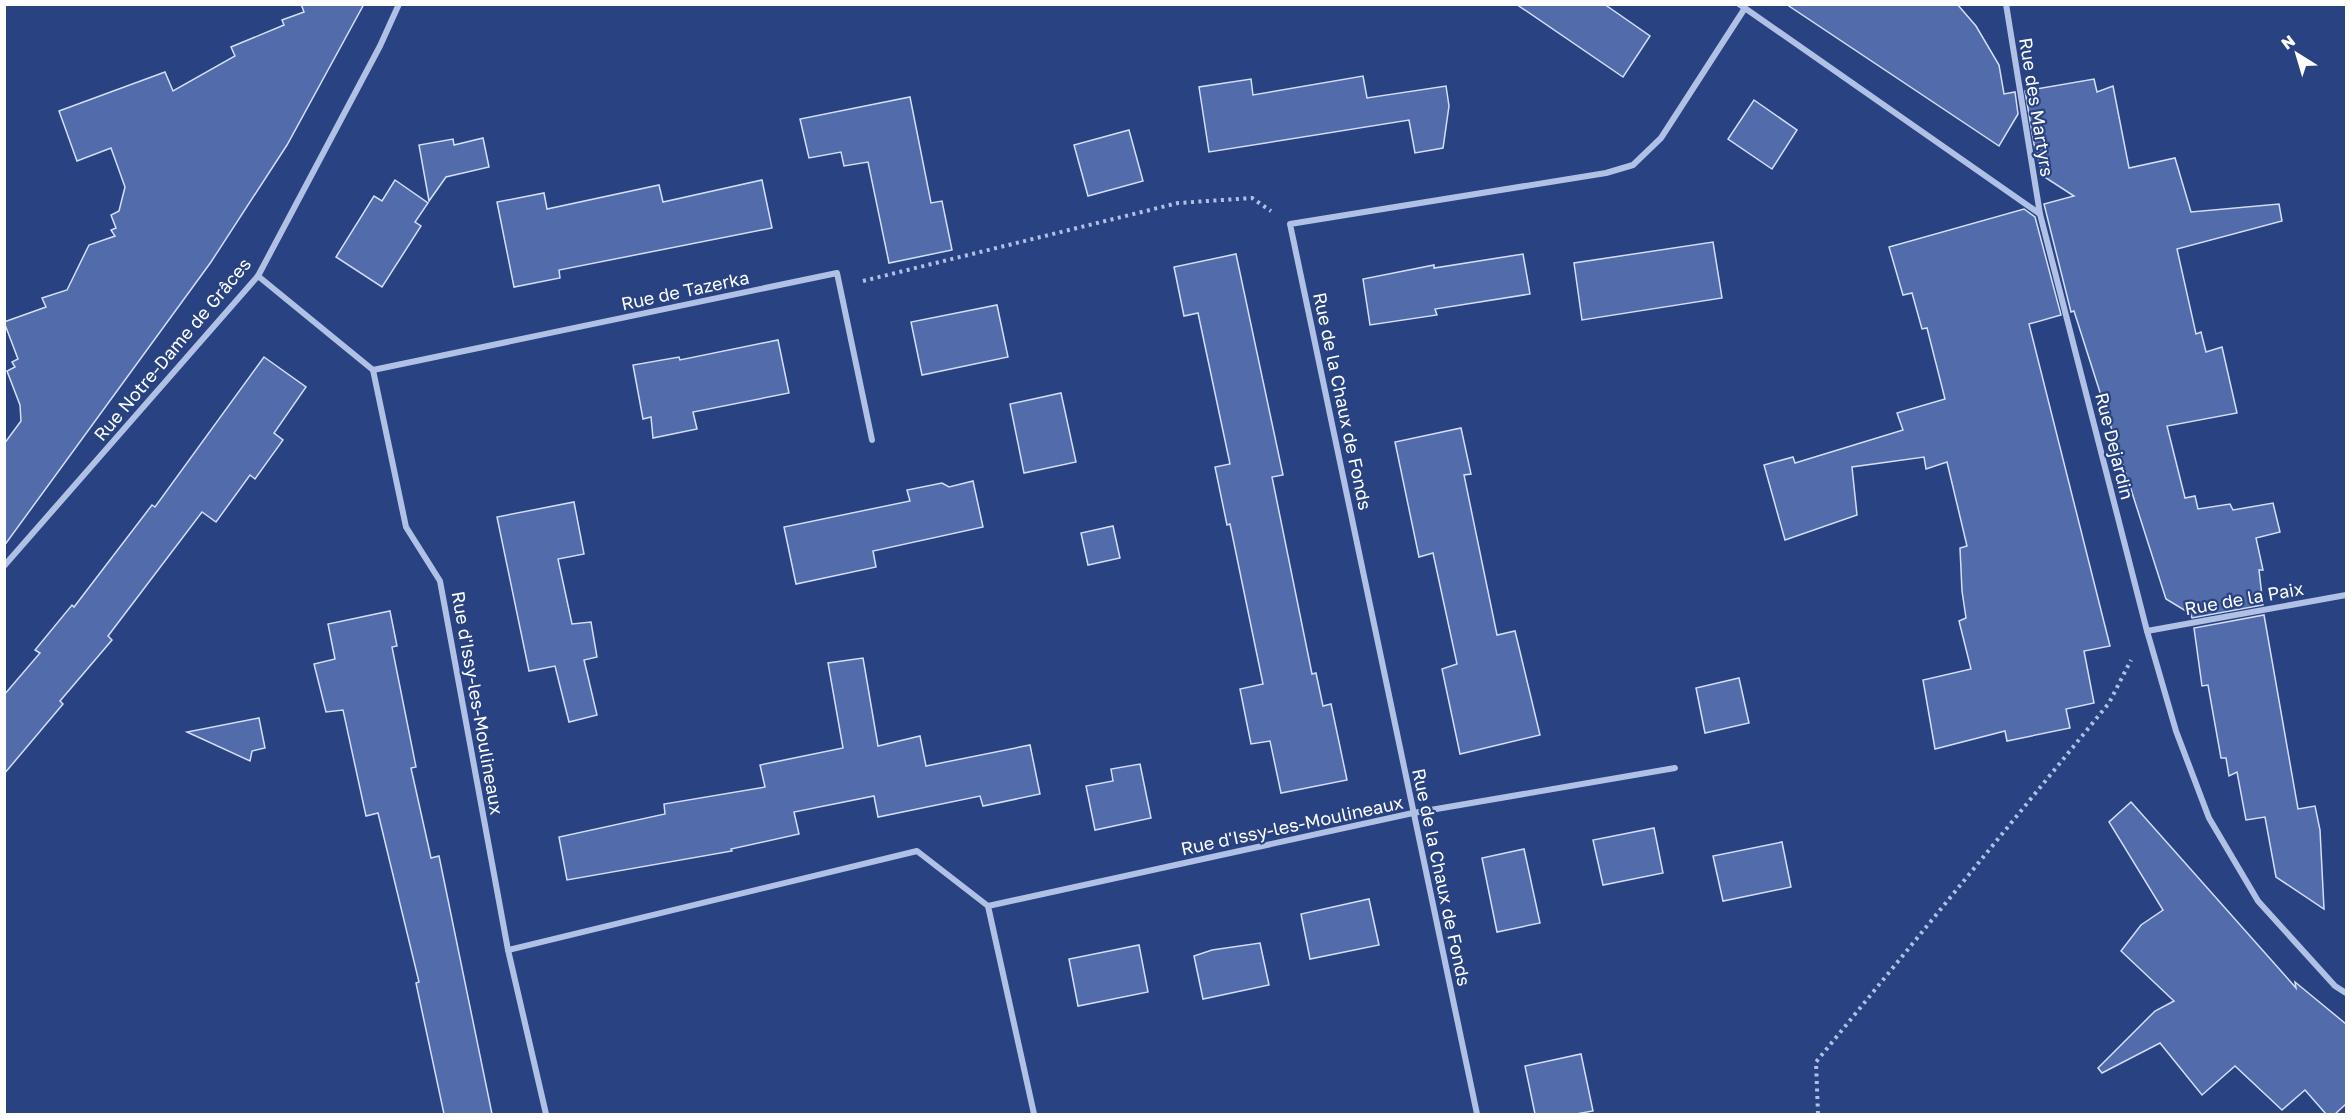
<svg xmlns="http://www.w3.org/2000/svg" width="2351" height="1119" font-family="'Golos Text',sans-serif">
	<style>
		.building { fill: #516bab; stroke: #d4def5; stroke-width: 1.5 }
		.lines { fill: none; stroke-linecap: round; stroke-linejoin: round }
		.path { stroke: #b1c1e6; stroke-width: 4; stroke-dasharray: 3 4.5; stroke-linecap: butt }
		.street { stroke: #b1c1e6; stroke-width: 6 }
		.labels { text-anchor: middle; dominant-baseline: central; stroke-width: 4.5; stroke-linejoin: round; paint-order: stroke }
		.street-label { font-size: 18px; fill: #fff; stroke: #284282 }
	</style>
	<rect width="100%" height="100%" fill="#284282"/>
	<!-- building -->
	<g class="building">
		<polygon points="301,4 364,4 287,145 211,262 4,546 4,444 21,421 20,405 7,371 15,367 12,362 18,359 4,322 46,307 42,298 67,290 89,245 115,236 111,230 116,228 111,215 119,211 125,187 111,148 77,161 59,111 165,72 173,91 235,56 231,47 284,25 282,20 304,12"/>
		<polygon points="1516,4 1604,4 1650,36 1623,77"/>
		<polygon points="1786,4 1957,4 1976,26 1999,65 2004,94 2015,92 2018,114 1999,146"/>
		<polygon points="1363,76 1367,98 1446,86 1449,106 1443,148 1415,153 1409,120 1209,152 1199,87 1251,79 1253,95"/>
		<polygon points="2094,79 2097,92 2113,86 2129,168 2175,158 2191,212 2279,204 2282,221 2177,249 2196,334 2201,332 2206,352 2222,347 2237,413 2167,426 2185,498 2195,496 2198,509 2230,504 2233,510 2273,503 2280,532 2256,538 2263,570 2259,570 2263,605 2192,618 2191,614 2166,599 2074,311 2071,312 2044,204 2074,196 2043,176 2034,144 2025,91"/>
		<polygon points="910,97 931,203 942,201 952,250 889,263 868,162 844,166 841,152 809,158 800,119"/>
		<polygon points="1754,100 1797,130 1772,169 1728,139"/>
		<polygon points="1129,130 1143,181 1088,196 1074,145"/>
		<polygon points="483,138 489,167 446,177 429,201 419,145 453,139 454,145"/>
		<polygon points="395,180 428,203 415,222 421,226 382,287 336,257 374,196 382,201"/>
		<polygon points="762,180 772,228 559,270 560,278 514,287 497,202 544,193 547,209 659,185 663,202"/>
		<polygon points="2024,209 2035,217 2061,315 2029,324 2110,646 2084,651 2094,703 2066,709 2070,728 2007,741 2005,731 1935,749 1923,680 1971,669 1959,621 1966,618 1962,591 1960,548 1967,546 1947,462 1926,469 1924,457 1852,467 1857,515 1785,540 1764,465 1793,457 1795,463 1903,430 1897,413 1945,399 1927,328 1922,329 1912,293 1903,295 1889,247"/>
		<polygon points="1713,242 1722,298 1582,320 1574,263"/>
		<polygon points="1236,254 1283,475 1272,477 1312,674 1316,673 1323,706 1331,704 1347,780 1281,793 1270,741 1251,744 1240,689 1263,684 1230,524 1227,525 1215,467 1230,464 1198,313 1184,316 1174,267"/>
		<polygon points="1523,254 1530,294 1435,309 1437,315 1370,325 1363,279 1434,265 1434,268"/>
		<polygon points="997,305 1008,357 922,375 911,322"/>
		<polygon points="778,340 789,393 693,412 697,429 653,438 651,417 643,419 633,365 679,357 680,360"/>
		<polygon points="264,357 306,387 274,433 283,440 255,479 250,475 216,522 202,512 108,636 112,640 60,701 63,704 4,774 4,695 40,653 35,650 72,605 74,607 152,505 155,507"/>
		<polygon points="1061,393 1076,462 1024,473 1010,404"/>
		<polygon points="1461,428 1471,474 1464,475 1497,635 1515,631 1540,735 1460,754 1442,669 1457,664 1433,553 1419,557 1395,442"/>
		<polygon points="973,481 983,527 873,551 876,567 796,584 784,527 910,501 907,490 942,483 949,487"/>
		<polygon points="574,502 584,554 558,559 572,624 591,622 597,657 584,660 597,715 569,722 555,666 529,671 497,517"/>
		<polygon points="1113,526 1120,558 1088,565 1081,533"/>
		<polygon points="390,611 397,646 392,647 416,767 411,768 431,858 439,856 492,1114 444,1114 416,983 419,982 378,813 366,816 343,710 326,712 314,664 335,659 328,624"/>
		<polygon points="2264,615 2298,809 2315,806 2320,830 2324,909 2276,877 2265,817 2246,820 2237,772 2229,776 2226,758 2221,758 2208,685 2202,686 2194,628"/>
		<polygon points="863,658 878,746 920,736 926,766 1030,745 1040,794 983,806 980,796 878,817 874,796 794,812 799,834 731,849 732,851 567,880 559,837 665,814 664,804 765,787 760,765 843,748 828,663"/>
		<polygon points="1739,678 1749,723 1705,733 1696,688"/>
		<polygon points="259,718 265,748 252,751 250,761 187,732"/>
		<polygon points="1140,764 1151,818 1095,830 1086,786 1113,781 1111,769"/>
		<polygon points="2131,802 2296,988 2295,982 2346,1024 2346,1104 2335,1114 2326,1114 2305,1090 2282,1110 2235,1066 2202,1095 2160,1043 2102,1073 2098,1068 2155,1011 2174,1001 2121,951 2141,925 2163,910 2109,822"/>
		<polygon points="1654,828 1663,873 1603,885 1593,840"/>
		<polygon points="1782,842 1791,887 1723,901 1713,856"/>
		<polygon points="1524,849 1540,923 1497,932 1482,858"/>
		<polygon points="1369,899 1379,945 1310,959 1301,914"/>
		<polygon points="1260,943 1269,985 1203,999 1194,956 1212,950"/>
		<polygon points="1139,945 1148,992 1078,1006 1069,959"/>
		<polygon points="1581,1054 1593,1111 1576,1114 1535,1114 1525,1066"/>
	</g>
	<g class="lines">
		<!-- path -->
		<g class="path">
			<polyline points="863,281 1178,203 1252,198 1271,211"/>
			<polyline points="1818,1114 1816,1062 2109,703 2131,660"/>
		</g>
		<!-- street -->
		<g class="street">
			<polyline points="1739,4 2040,214 2147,631 2176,731 2209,818 2258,901 2335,986 2346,993"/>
			<polyline points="2006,4 2040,214"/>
			<polyline points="258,276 373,370 406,527 440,581 508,950 546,1114"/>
			<polyline points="373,370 837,273 872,440"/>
			<polyline points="4,566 258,276 380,46 399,4"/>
			<polyline points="2147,631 2346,595"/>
			<polyline points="508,950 917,851 988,906"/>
			<polyline points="1034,1114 988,906 1413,813 1675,768"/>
			<polyline points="1477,1114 1290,224 1606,173 1633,165 1661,138 1745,8"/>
		</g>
	</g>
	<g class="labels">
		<!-- street labels -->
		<g class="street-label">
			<text transform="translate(2037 107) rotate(81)">Rue des Martyrs</text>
			<text transform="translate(685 290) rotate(-12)">Rue de Tazerka</text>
			<text transform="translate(172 349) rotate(-50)">Rue Notre-Dame de Grâces</text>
			<text transform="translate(1343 401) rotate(78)">Rue de la Chaux de Fonds</text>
			<text transform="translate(2115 446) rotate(76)">Rue Dejardin</text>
			<text transform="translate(2244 598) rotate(-10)">Rue de la Paix</text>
			<text transform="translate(478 703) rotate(80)">Rue d'Issy-les-Moulineaux</text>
			<text transform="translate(1292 825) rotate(-12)">Rue d'Issy-les-Moulineaux</text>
			<text transform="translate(1442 877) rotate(78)">Rue de la Chaux de Fonds</text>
		</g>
	</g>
	<!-- border -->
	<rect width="2351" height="1119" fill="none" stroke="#ffffff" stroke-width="12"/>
	<!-- north arrow -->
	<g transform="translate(2297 54) rotate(323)" stroke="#284282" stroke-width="4.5" paint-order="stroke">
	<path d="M0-4.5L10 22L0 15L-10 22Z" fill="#ffffff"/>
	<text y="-9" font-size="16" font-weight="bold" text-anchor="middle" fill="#ffffff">N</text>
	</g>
</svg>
